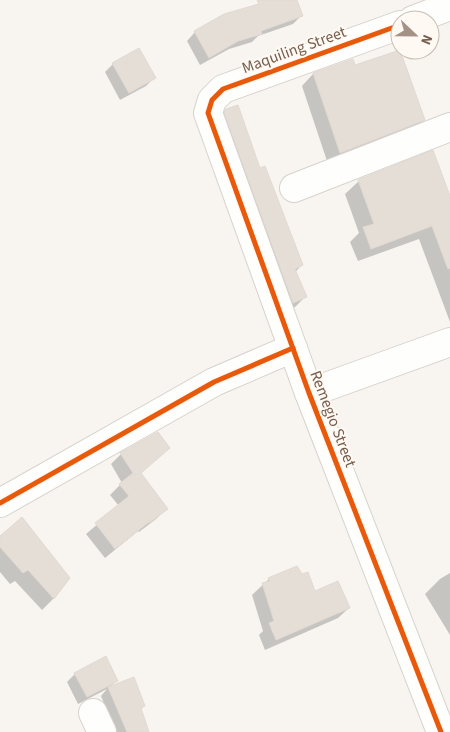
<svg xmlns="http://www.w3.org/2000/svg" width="450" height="732" font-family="'Source Sans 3',sans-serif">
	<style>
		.shadow { fill: #0003 }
		.building { fill: #e5ded7; stroke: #e1d9d2 }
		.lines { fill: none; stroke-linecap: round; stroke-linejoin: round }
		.minor-casing { stroke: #d8d2cd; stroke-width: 30 }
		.minor { stroke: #fefefd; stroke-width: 28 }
		.cycleway-casing { stroke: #fefaf3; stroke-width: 8 }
		.cycleway { stroke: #e8590c; stroke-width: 5 }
		.labels { text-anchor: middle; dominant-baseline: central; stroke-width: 4; stroke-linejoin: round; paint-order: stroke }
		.street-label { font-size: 16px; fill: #775d4f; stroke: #fefaf3 }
	</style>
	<rect width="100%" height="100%" fill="#f8f5f0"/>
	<!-- shadow -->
	<g class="shadow">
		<polygon points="266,0 296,0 301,16 293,24 258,36 252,42 229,49 200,65 187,41 195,32"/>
		<polygon points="113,64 154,78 146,86 120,100 105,72"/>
		<polygon points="355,67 424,120 412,132 328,164 302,86 313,74"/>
		<polygon points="226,110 259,170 302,265 295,272 305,297 295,307 283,312 215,121"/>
		<polygon points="359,181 450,199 450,322 419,239 358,261 350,242 359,233 345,194"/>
		<polygon points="121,454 140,474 166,509 156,519 139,532 138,531 105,558 86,534 119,506 110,495 122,483 111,464"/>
		<polygon points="0,537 69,578 53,599 42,610 15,581 10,584 0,572"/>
		<polygon points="450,573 450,635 425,594 440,579"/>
		<polygon points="301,576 315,593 349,608 338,618 265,650 259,635 263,631 252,595 269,579"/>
		<polygon points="75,674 117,680 109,688 144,706 140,710 147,732 116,732 101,696 107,689 78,704 67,682"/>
	</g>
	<!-- building -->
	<g class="building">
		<polygon points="257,0 297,0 303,16 261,31 262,34 238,41 209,58 194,31 224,14 259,4"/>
		<polygon points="139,48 156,78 129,93 112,63"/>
		<polygon points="400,50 425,120 340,153 313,73 353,59 355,65"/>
		<polygon points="238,105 260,168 265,166 303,265 295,269 307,297 293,303 224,113 226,109"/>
		<polygon points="433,150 450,196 450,268 448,269 432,226 371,249 363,227 374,224 358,180"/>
		<polygon points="158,432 170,448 141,473 168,509 149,523 149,522 115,549 95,523 129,496 119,484 133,473 120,453"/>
		<polygon points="22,517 70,578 54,599 28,570 23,573 0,547 0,536"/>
		<polygon points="297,566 302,574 308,572 315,591 338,581 350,608 276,640 269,623 274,621 262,583 270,581 268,578"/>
		<polygon points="106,656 118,681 87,697 74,673"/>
		<polygon points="134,677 145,706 141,708 149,732 127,732 108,687"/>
	</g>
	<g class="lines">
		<!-- minor casing -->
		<g class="minor-casing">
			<g id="minor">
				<polyline points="413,20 450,6"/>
				<polyline points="400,25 223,89 212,100 208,113 309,393 441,732"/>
				<polyline points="294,188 450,127"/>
				<polyline points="309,393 450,342"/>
				<polyline points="0,503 214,382 293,348"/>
				<polyline points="93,713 102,732"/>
			</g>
		</g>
		<!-- minor -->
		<use href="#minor" class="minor"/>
		<!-- cycleway casing -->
		<g class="cycleway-casing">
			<g id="cycleway">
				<polyline points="400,25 223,89 212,100 208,113 309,393 441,732"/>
				<polyline points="0,503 214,382 293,348"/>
			</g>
		</g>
		<!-- cycleway -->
		<use href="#cycleway" class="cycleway"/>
	</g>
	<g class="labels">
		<!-- street labels -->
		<g class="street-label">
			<text transform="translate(294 50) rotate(-20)">Maquiling Street</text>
			<text transform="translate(333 419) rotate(69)">Remegio Street</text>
		</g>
	</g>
	<!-- north arrow -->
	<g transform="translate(415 35) rotate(112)"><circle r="24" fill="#fefaf3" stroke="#c8bbb1"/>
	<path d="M0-4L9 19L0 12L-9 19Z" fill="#a49287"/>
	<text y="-8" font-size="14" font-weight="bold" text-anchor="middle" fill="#775d4f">N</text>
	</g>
</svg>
